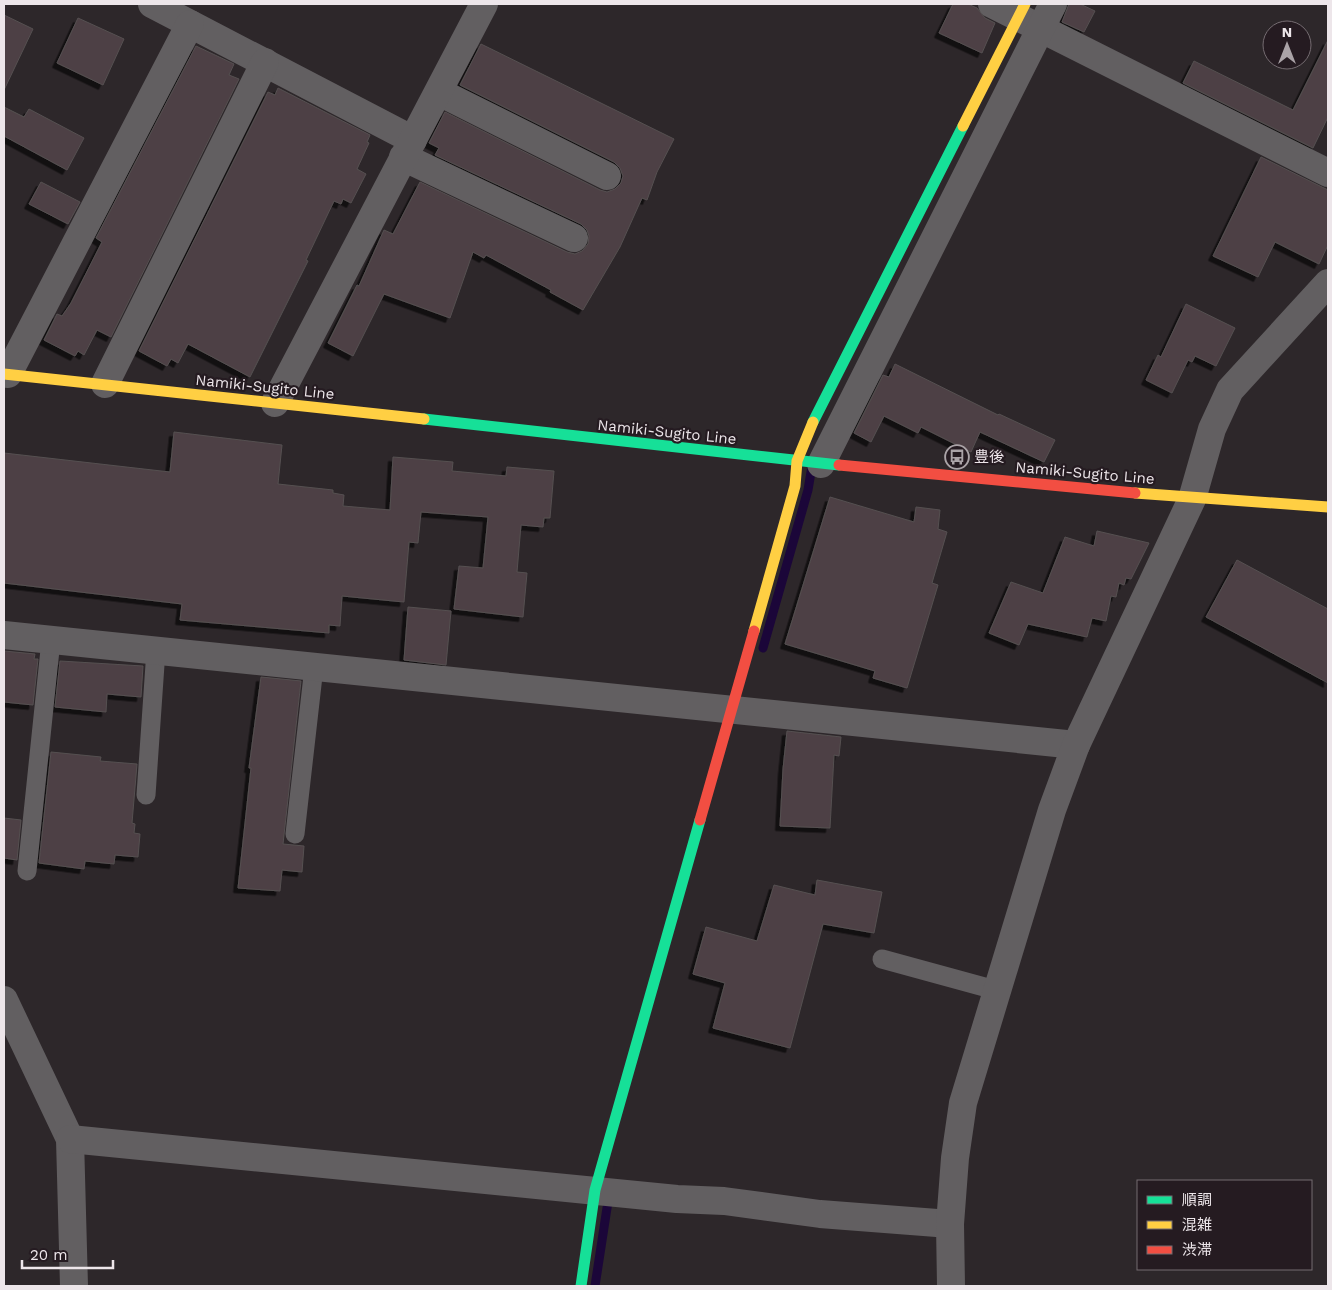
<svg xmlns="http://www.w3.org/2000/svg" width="1332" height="1290" font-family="'Work Sans','Noto Sans JP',sans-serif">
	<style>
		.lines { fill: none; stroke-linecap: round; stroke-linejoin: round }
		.stream { stroke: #1b0639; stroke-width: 9 }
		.building { fill: #4e4044; stroke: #555051; filter: url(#shadow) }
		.lane { stroke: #625f61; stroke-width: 19 }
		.street { stroke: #625f61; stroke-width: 28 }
		.fast { stroke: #16e098; stroke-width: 11 }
		.slow { stroke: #ffcf43; stroke-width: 11 }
		.jam { stroke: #f24e42; stroke-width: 11 }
		.labels { text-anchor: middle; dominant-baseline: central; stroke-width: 4.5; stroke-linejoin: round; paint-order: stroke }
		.street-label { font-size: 15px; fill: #ede6ea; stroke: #251b21 }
		.poi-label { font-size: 15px; fill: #ede6ea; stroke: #251b21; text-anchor: start }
	</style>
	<defs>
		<filter id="shadow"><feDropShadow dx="-4.5" dy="4.5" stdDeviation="0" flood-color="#0009"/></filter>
	</defs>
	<rect width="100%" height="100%" fill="#2d272a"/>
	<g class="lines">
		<!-- stream -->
		<g class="stream">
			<polyline points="763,648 808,490 812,466"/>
			<polyline points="595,1286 609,1195"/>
		</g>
	</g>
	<!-- building -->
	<g class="building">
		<polygon points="953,4 968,4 977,8 985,18 995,23 982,53 939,33"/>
		<polygon points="1069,4 1080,4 1095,11 1084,32 1062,22"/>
		<polygon points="4,15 33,29 4,90"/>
		<polygon points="78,18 124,39 103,85 57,63"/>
		<polygon points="1328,40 1328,117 1313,148 1183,83 1194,61 1293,110"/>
		<polygon points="481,44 674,139 657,172 647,200 642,198 620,247 583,310 550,292 551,290 486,255 484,258 473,252 450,318 384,294 353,356 328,343 357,285 359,286 384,230 393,234 420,182 567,252 575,254 582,251 588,244 589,236 587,230 581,224 435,155 439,148 429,143 445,112 600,190 607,192 615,189 621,183 623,176 620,168 614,162 460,85"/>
		<polygon points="196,46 234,64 229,75 239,79 111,337 97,330 84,355 78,351 75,356 44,340 57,314 62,316 71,303 102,242 96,238"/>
		<polygon points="278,88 370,135 367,142 369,143 357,169 366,174 351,203 343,199 341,204 334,201 306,260 308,261 250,377 188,344 178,363 171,359 167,366 139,351 268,92 275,95"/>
		<polygon points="4,107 24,117 29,109 84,138 67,170 4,136"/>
		<polygon points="1261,157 1328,190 1328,245 1319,264 1275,242 1258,277 1213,256"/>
		<polygon points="41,182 80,202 68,224 29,204"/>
		<polygon points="1186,304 1235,328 1216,366 1195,356 1192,362 1188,360 1172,393 1146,380 1158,355 1161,357"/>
		<polygon points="895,364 998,415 999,414 1055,440 1044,462 980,432 971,452 921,427 918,433 884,416 871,442 854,433 883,375 889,377"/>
		<polygon points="174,432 282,445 278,484 333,490 333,493 344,495 343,506 390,510 393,457 453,462 452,471 506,476 507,467 554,471 550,518 544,518 543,527 521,525 517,572 527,573 523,617 454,609 459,566 483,568 488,517 421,512 418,543 409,542 404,602 342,596 340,626 329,625 329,633 180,620 182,604 4,583 4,453 170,472"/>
		<polygon points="830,497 914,522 916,507 940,510 938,529 947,532 932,583 938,585 907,688 873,678 875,671 785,644"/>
		<polygon points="1097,531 1149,543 1131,579 1126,578 1124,585 1119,583 1116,597 1111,596 1106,621 1092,618 1087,637 1028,624 1019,645 989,633 1011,582 1043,593 1065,537 1094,546"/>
		<polygon points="1237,560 1328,609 1328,683 1206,617"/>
		<polygon points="408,607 451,611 446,665 404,660"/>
		<polygon points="4,651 35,654 34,659 38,659 33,705 4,702"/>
		<polygon points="60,661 143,666 141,697 107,694 106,712 55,707"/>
		<polygon points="261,677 301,681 283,844 304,846 302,872 282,870 280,891 238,888 251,768 249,768"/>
		<polygon points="787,731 841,737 839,756 834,755 830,828 780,826 783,769"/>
		<polygon points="51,752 101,757 100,761 137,764 132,823 135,824 134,833 140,834 138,857 115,855 114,864 85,861 84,869 39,863"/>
		<polygon points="4,818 21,820 17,860 4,858"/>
		<polygon points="817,880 882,892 874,933 823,924 790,1048 713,1028 725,983 693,974 706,927 757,941 774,885 815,895"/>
	</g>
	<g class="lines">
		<!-- lane -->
		<g class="lane">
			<polyline points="146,795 156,650"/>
			<polyline points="295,834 314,667"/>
			<polyline points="27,871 51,640"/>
			<polyline points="882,959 999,991"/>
		</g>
		<!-- street -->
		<g class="street">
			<polyline points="152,4 413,140"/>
			<polyline points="992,4 1328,173"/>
			<polyline points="439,92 607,176"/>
			<polyline points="403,157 574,238"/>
			<polyline points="8,374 190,24"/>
			<polyline points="105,384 265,62"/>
			<polyline points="275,403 484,4"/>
			<polyline points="821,464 1053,4"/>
			<polyline points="4,635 1076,745"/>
			<polyline points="4,1000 70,1139 74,1286"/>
			<polyline points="70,1139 677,1199 724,1201 820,1214 950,1224"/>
			<polyline points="951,1286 950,1224 955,1158 963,1103 1052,810 1076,745 1192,499 1212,429 1230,390 1328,283"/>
		</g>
		<!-- fast -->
		<g class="fast">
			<polyline points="424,419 839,465"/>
			<polyline points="813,422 963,126"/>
			<polyline points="581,1286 595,1190 700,820"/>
		</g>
		<!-- slow -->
		<g class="slow">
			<polyline points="963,126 1025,4"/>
			<polyline points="4,374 424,419"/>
			<polyline points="1135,493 1328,507"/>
			<polyline points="754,631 795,486 797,461 813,422"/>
		</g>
		<!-- jam -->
		<g class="jam">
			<polyline points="839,465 1135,493"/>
			<polyline points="700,820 754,631"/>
		</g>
	</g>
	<!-- icons -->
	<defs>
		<g id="bus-ring" transform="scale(1.25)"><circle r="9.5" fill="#251b21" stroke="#aaa3a7" stroke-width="1.5"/><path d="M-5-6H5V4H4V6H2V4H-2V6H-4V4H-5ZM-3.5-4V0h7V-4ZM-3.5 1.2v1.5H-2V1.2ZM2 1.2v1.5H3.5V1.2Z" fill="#aaa3a7"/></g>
	</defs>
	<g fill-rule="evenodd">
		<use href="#bus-ring" x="957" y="457"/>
	</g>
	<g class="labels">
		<!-- street labels -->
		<g class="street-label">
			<text transform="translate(265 387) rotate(6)">Namiki-Sugito Line</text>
			<text transform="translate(667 432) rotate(6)">Namiki-Sugito Line</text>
			<text transform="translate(1085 473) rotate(5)">Namiki-Sugito Line</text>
		</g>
		<!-- poi labels -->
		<g class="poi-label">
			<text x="974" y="457">豊後</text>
		</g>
	</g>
	<!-- border -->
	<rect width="1332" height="1290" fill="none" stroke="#ede6ea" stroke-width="10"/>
	<!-- legend -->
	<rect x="1137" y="1180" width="175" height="90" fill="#251b21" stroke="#756c71"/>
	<rect x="1147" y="1196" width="25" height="8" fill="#16e098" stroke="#756c71"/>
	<text x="1182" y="1205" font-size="15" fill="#ede6ea">順調</text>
	<rect x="1147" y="1221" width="25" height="8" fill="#ffcf43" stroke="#756c71"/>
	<text x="1182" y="1230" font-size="15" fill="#ede6ea">混雑</text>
	<rect x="1147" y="1246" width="25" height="8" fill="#f24e42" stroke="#756c71"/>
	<text x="1182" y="1255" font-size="15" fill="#ede6ea">渋滞</text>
	<!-- north arrow -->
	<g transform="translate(1287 45)"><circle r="24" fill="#251b21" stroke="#756c71"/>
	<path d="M0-4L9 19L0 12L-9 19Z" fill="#aaa3a7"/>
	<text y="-8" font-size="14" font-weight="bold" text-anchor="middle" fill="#ede6ea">N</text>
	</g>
	<!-- scale -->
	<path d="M22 1260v8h91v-8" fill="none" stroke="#ede6ea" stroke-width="2.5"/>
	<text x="30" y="1260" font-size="15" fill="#ede6ea" stroke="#251b21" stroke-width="4" paint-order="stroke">20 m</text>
</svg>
